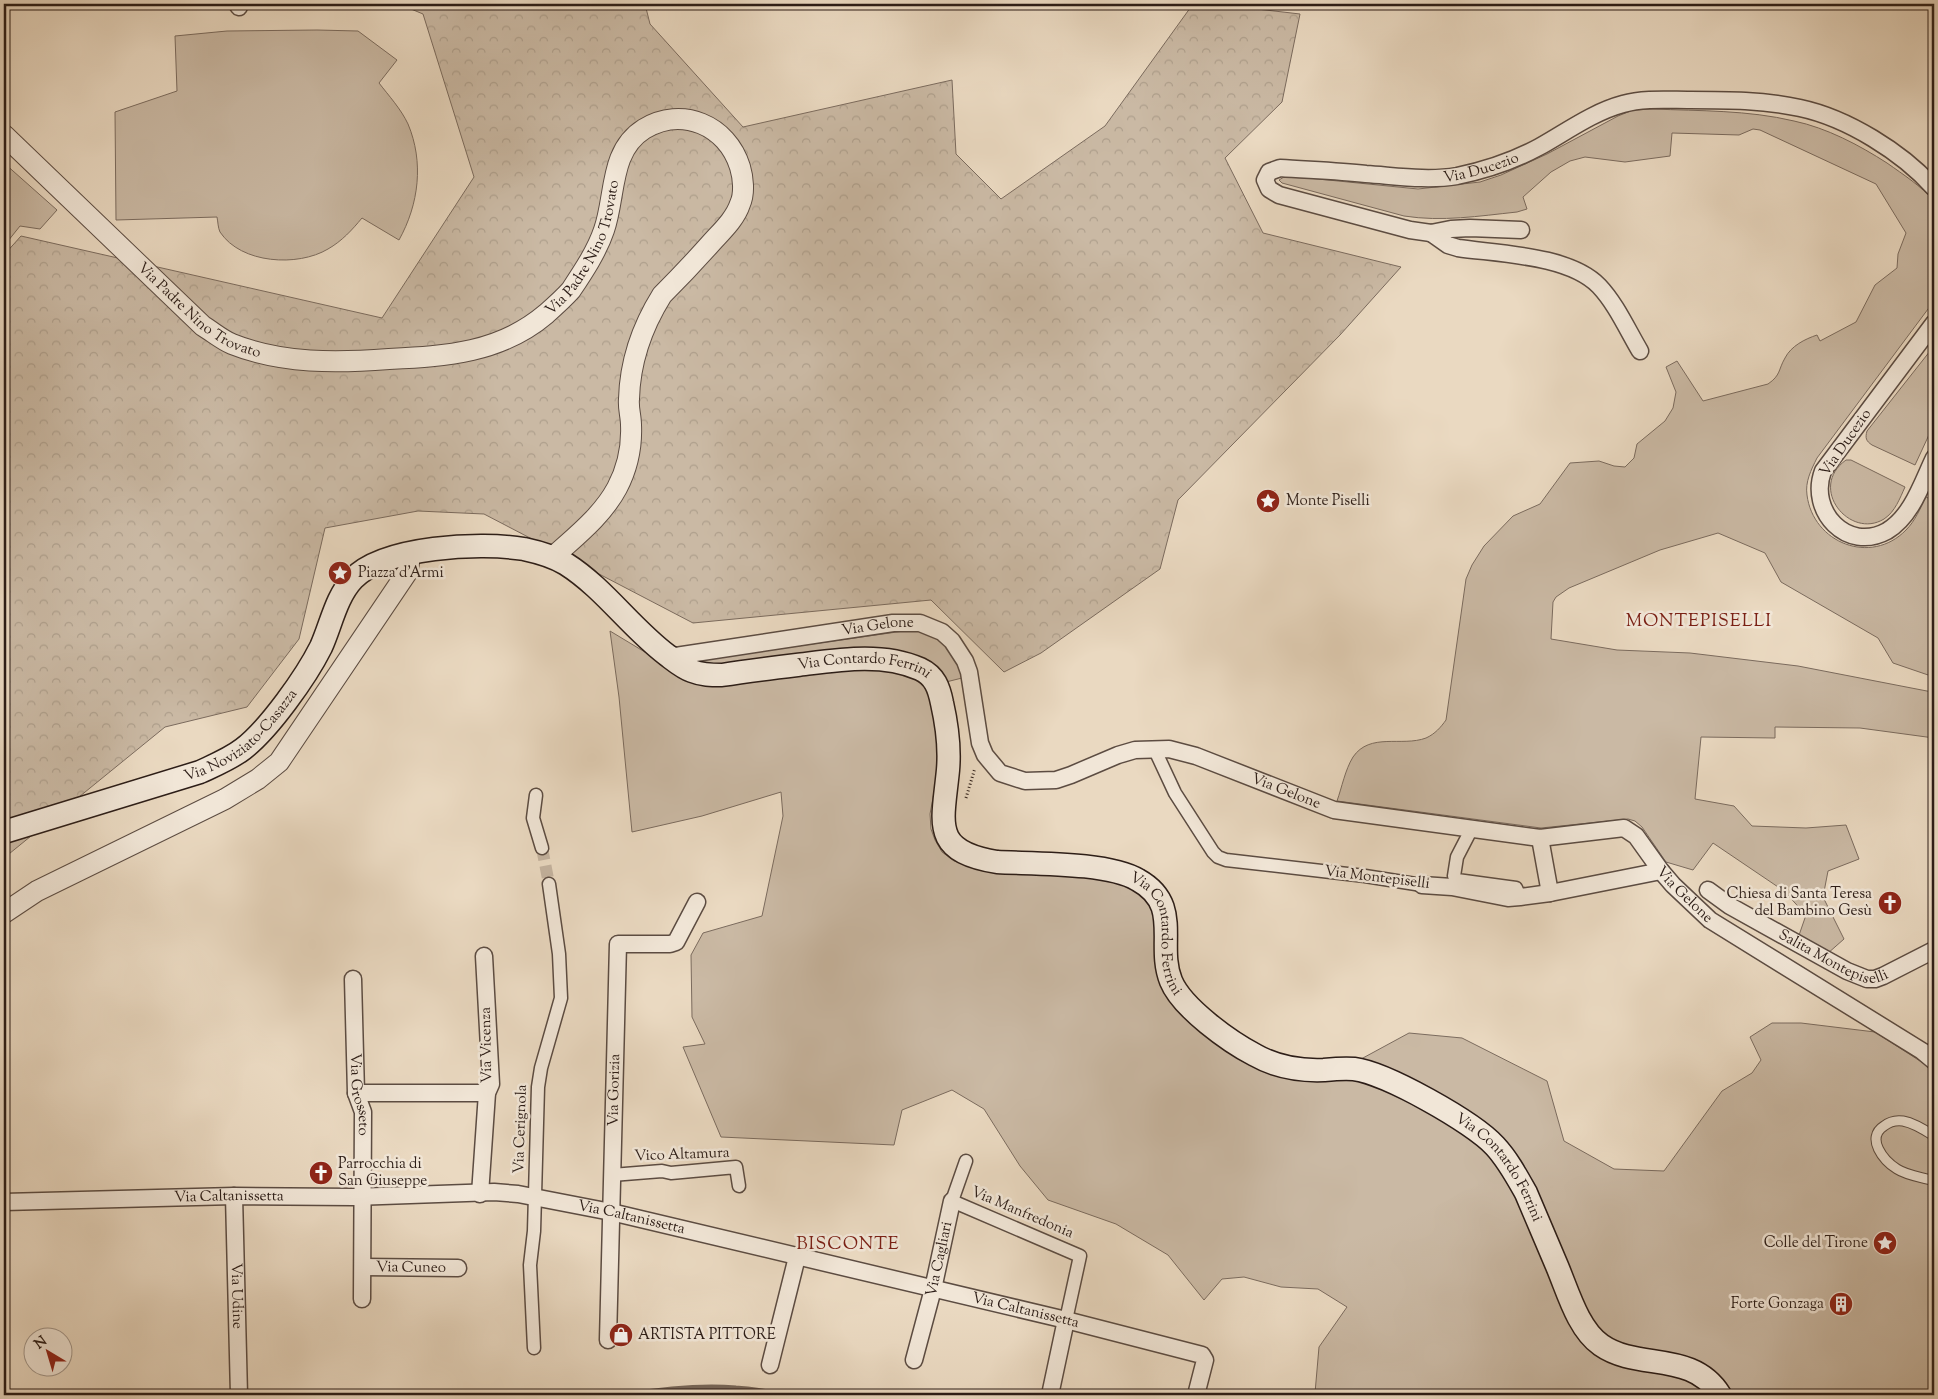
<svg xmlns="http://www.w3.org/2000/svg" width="1938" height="1399" font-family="'Sorts Mill Goudy',serif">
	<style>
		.grass { fill: #cab9a4; stroke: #7b6b5e }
		.forest { fill: url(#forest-crowns); stroke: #7b6b5e }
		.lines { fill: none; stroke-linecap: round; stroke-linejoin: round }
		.stream { stroke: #77675a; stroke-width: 5 }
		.pedestrian-tunnel { stroke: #c4b39f; stroke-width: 12; stroke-dasharray: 12 6; stroke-linecap: butt }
		.service-casing { stroke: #5c4c42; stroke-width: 11 }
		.pedestrian-casing { stroke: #5c4c42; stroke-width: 15 }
		.minor-casing { stroke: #5c4c42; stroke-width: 19 }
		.tertiary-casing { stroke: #5c4c42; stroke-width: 22 }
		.secondary-casing { stroke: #2c1d17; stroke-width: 25 }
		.path { stroke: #2c1d17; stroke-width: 3; stroke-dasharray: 1 2.5; stroke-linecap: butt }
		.service { stroke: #f1e6d7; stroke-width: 9 }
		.pedestrian { stroke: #f1e6d7; stroke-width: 12 }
		.minor { stroke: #f1e6d7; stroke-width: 16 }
		.tertiary { stroke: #f1e6d7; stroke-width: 20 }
		.secondary { stroke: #f1e6d7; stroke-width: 22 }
		.labels { text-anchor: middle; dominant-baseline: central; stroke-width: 5; stroke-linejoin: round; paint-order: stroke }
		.street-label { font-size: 15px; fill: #2c1d17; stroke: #f1e6d7 }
		.poi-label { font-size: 15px; fill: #2c1d17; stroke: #f1e6d7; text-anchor: start }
		.quarter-label { font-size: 18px; letter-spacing: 1px; fill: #7a1f14; stroke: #f1e6d7 }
	</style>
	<defs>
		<pattern id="forest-crowns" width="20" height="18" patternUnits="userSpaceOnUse" patternTransform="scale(1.25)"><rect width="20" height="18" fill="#cab9a4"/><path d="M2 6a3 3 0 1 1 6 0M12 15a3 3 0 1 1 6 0" fill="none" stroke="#ae9f8c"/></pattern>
	</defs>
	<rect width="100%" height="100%" fill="#ead9c1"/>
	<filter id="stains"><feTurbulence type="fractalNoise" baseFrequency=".004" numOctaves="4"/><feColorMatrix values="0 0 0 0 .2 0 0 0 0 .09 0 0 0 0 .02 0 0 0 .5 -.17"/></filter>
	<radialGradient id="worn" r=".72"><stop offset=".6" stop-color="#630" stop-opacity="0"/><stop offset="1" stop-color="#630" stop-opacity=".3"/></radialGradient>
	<!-- grass -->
	<g class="grass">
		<path d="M317 30 358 31 397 60 379 83C389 96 401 109 408 124 424 162 419 204 399 240L362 218C352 230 342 241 328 249 298 267 241 264 220 232 218 228 218 222 217 217L116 220 115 112 177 91 175 36 227 31Z"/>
		<path d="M1653 109C1700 111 1748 110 1794 121 1827 128 1859 145 1887 163 1904 175 1921 186 1934 201V301L1817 458C1811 470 1805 482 1807 495 1813 543 1871 566 1906 530 1915 521 1920 509 1926 497L1934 501V677L1893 663 1878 638 1781 582 1765 553 1718 533 1660 550 1569 588 1556 597 1553 602 1551 639 1617 650 1690 653 1798 666 1932 692 1934 684V738L1860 728 1775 727V738L1701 737 1695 799 1734 806 1752 826 1806 828 1846 825 1859 859 1828 871 1823 897 1844 939 1827 954 1797 941 1806 915 1784 891 1713 843 1693 870 1666 862 1642 827 1635 821 1628 819 1541 828 1337 801C1342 787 1345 770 1353 757 1370 732 1402 747 1426 738 1435 734 1441 727 1446 720L1466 579 1472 565 1484 546 1513 516 1540 504 1570 463 1599 461 1614 466 1625 467 1634 458 1637 444 1665 421 1673 408 1676 392 1666 367 1677 361 1703 401 1768 384C1781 375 1778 370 1785 358 1791 346 1805 339 1817 335L1820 341 1856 322 1875 285 1897 268 1898 254 1906 233 1876 184 1760 130 1753 129 1739 135 1672 133 1670 156 1625 162 1585 157 1570 161 1551 172 1523 197 1527 209 1517 212C1479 216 1442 222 1404 216L1282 183 1279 180 1284 177 1308 178 1418 189 1480 182 1501 175 1547 154 1618 116 1633 110Z"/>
		<polygon points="4,163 57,210 40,229 20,226 4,246"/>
		<path d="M1934 346V424L1915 465 1872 445C1866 441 1865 438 1867 431Z"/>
		<path d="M1846 460H1851L1905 487C1900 498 1895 512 1884 519 1850 540 1807 488 1846 460Z"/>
		<path d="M911 630C942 635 955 648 962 678L946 682 941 672 704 664 692 661Z"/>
		<polygon points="610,631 673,669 857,665 919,675 936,707 938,771 930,814 931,829 935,840 942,852 954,861 981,870 1083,874 1128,883 1145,899 1152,909 1155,920 1155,963 1158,976 1165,994 1181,1014 1255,1066 1350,1065 1409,1033 1462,1038 1547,1081 1564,1141 1614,1169 1664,1171 1722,1091 1752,1073 1761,1060 1750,1037 1772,1023 1801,1023 1875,1032 1934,1070 1934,1395 1321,1395 1315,1393 1319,1347 1347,1307 1318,1289 1281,1287 1244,1277 1222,1279 1204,1300 1168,1255 1116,1224 1048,1200 1020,1166 984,1109 952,1090 902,1110 894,1145 721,1137 683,1047 705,1044 692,1017 691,955 703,933 762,916 783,816 781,792 702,816 632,832 619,697"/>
	</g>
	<!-- forest -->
	<polygon class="forest" points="399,4 645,4 650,24 743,127 952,80 956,154 1001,199 1105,126 1193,4 1214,4 1300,14 1282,102 1225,158 1263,233 1401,267 1340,335 1178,500 1160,569 1041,653 1004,672 931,600 693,623 484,514 418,511 325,528 299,639 247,707 165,727 4,858 4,255 21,236 382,318 474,177 423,14"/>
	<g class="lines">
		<!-- stream -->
		<path class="stream" d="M627 1395C663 1389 700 1385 736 1388 754 1389 772 1393 790 1395"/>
		<!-- pedestrian-tunnel -->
		<polyline class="pedestrian-tunnel" points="542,848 549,884"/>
		<!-- service casing -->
		<g class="service-casing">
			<path id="service" d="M1934 1136C1925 1130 1914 1123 1903 1121 1896 1120 1889 1122 1884 1126 1865 1138 1884 1161 1897 1169 1908 1176 1922 1177 1934 1181"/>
		</g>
		<!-- pedestrian casing -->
		<g class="pedestrian-casing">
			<g id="pedestrian">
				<polyline points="1154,748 1175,793 1213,852 1218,857 1226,860 1365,876 1422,885"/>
				<polyline points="536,795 533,818 542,848"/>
				<polyline points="1472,828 1457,857 1454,876 1457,880 1516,888 1520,897"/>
				<polyline points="966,1161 952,1201 1080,1256 1066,1320"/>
				<polyline points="612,1175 662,1171 671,1173 736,1167 739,1186"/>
				<polyline points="534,1348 530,1265 534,1231 538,1087 541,1068 561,998 559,954 549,884"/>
			</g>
		</g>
		<!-- minor casing -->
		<g class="minor-casing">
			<g id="minor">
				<polyline points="237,4 239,7"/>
				<path id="s1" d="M1521 230 1470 228 1451 229 1431 233 1410 230 1279 195 1269 189 1265 180 1269 172 1280 168C1308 170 1338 171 1366 174 1396 176 1427 181 1457 176 1486 170 1513 161 1539 147 1566 132 1593 112 1623 104 1644 98 1668 100 1690 100 1727 100 1764 100 1800 108 1847 118 1902 152 1934 188"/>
				<path d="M1431 233 1448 245 1458 248C1499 254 1569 255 1599 286 1616 304 1627 329 1640 351"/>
				<path d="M1934 323 1823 471C1808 511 1847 553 1887 531 1912 516 1922 483 1934 458"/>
				<path id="s2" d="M669 657 893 623H920L942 632 952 641 965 661 969 672 980 743 985 755 1000 773 1025 781 1056 780 1071 775 1118 755 1135 750 1169 749 1196 756 1334 810 1540 838 1624 828 1636 836 1661 871 1673 885 1710 920 1922 1051 1934 1061"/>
				<polyline points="1540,838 1550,893"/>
				<polyline points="1422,885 1452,887 1508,898 1520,897 1550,893 1661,871"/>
				<path id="s3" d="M1708 890 1730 906 1847 971 1867 979H1875L1883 976 1934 950"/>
				<path id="s4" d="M353 979 356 1093 363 1112 362 1299"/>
				<polyline points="356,1093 487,1093"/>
				<polyline points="480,1194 487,1093 491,1084 484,956"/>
				<path id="s5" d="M234 1196 239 1395"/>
				<path id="s6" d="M4 1202 234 1196 354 1197 494 1192 518 1194 611 1212 1066 1320 1202 1355 1205 1360 1196 1395"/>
				<path id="s7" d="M363 1267 458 1268"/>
				<path id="s8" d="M608 1340 618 944H670L676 942 697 902"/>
				<path id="s9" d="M914 1360 933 1289 952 1201"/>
				<polyline points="770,1365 797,1257"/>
				<polyline points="1050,1395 1066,1320"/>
			</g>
		</g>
		<!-- tertiary casing -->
		<g class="tertiary-casing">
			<g id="tertiary">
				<path id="s10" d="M4 135 203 326C213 332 222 340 232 344 282 364 337 363 389 359 447 356 500 353 546 314 555 306 564 298 571 290 583 272 597 251 604 230 616 196 609 151 644 129 682 106 727 125 740 167 743 177 745 193 740 204 735 219 722 231 712 242 696 260 679 278 662 295 642 327 630 361 629 399 628 408 631 416 631 425 632 447 627 469 617 488 602 516 576 536 553 557"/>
				<polyline points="4,913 37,891 225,799 258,779 279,762 408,571 410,554"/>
			</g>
		</g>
		<!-- secondary casing -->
		<g class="secondary-casing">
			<g id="secondary">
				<path id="s11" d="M4 832 200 772C215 765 230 759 243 749 269 729 306 677 321 647 331 625 336 597 353 579 384 546 481 542 524 549 538 552 553 556 566 564 604 588 631 628 667 655 675 661 683 668 692 671 702 675 711 675 722 675 747 671 772 668 797 665 837 660 882 652 920 669 935 676 939 688 942 703 947 725 950 747 948 770 943 823 930 851 997 862 1033 864 1108 862 1138 880 1183 905 1156 944 1171 981 1182 1008 1230 1042 1255 1055 1276 1067 1299 1071 1324 1070 1334 1069 1344 1068 1354 1069 1386 1073 1473 1122 1495 1146 1508 1160 1517 1177 1526 1193 1536 1217 1547 1242 1557 1266 1568 1292 1578 1329 1601 1345 1638 1371 1692 1350 1720 1395"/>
			</g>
		</g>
		<!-- path -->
		<polyline class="path" points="966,798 975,768"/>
		<!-- service -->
		<use href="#service" class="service"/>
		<!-- pedestrian -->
		<use href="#pedestrian" class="pedestrian"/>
		<!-- minor -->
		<use href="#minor" class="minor"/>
		<!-- tertiary -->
		<use href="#tertiary" class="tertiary"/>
		<!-- secondary -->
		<use href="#secondary" class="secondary"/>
	</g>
	<!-- icons -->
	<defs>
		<g id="sight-disc" transform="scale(1.25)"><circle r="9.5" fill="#8f2418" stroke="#f1e6d7"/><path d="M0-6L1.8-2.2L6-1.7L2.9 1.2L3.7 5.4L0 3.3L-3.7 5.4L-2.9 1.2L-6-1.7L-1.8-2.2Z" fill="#fff"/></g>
		<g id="church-disc" transform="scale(1.25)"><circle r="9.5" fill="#8f2418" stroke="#f1e6d7"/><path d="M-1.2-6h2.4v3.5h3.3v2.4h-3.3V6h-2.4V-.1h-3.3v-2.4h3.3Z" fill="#fff"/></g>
		<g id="building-disc" transform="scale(1.25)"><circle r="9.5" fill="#8f2418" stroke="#f1e6d7"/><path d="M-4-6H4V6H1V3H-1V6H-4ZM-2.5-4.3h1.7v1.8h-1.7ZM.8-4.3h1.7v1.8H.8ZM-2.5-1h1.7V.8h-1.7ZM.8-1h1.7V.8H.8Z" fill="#fff"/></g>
		<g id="shop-disc" transform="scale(1.25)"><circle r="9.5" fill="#8f2418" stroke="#f1e6d7"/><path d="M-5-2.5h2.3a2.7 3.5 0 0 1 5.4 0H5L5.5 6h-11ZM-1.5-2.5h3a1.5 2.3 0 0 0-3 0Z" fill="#fff"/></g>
	</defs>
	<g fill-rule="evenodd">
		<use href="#sight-disc" x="1268" y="501"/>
		<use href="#sight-disc" x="340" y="573"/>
		<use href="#church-disc" x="1890" y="903"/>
		<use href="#church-disc" x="321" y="1173"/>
		<use href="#sight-disc" x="1885" y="1243"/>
		<use href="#building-disc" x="1841" y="1304"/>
		<use href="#shop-disc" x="621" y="1335"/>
	</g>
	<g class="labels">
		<!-- street labels -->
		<g class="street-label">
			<text stroke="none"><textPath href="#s1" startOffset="492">Via Ducezio</textPath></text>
			<text stroke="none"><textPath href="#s10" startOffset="714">Via Padre Nino Trovato</textPath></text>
			<text stroke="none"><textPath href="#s10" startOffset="264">Via Padre Nino Trovato</textPath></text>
			<text transform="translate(1846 443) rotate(-55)">Via Ducezio</text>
			<text stroke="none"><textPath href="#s2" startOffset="211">Via Gelone</textPath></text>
			<text stroke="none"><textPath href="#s11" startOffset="1022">Via Contardo Ferrini</textPath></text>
			<text stroke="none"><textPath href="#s11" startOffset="260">Via Noviziato-Casazza</textPath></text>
			<text stroke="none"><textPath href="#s2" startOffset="735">Via Gelone</textPath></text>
			<text transform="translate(1377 878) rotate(7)">Via Montepiselli</text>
			<text stroke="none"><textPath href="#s2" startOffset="1170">Via Gelone</textPath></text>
			<text stroke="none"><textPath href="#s11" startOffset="1516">Via Contardo Ferrini</textPath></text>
			<text stroke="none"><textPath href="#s3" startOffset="144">Salita Montepiselli</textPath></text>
			<text transform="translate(487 1045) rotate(-91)">Via Vicenza</text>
			<text stroke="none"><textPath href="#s8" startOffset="250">Via Gorizia</textPath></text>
			<text stroke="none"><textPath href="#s4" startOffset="116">Via Grosseto</textPath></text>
			<text transform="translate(521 1129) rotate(-88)">Via Cerignola</text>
			<text transform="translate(682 1155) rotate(-2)">Vico Altamura</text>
			<text stroke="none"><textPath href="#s11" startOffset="1965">Via Contardo Ferrini</textPath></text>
			<text stroke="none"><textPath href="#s6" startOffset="225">Via Caltanissetta</textPath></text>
			<text transform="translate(1022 1213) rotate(23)">Via Manfredonia</text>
			<text stroke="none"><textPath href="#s6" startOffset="630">Via Caltanissetta</textPath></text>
			<text stroke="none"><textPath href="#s9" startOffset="104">Via Cagliari</textPath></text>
			<text stroke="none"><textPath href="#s7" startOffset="48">Via Cuneo</textPath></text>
			<text stroke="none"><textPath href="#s5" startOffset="100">Via Udine</textPath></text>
			<text stroke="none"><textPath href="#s6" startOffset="1035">Via Caltanissetta</textPath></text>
		</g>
		<!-- poi labels -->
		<g class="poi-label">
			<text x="1286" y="501">Monte Piselli</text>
			<text x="358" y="573">Piazza d'Armi</text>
			<text x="1872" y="894" text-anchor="end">Chiesa di Santa Teresa<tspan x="1872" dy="17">del Bambino Gesù</tspan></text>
			<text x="338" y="1164">Parrocchia di<tspan x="338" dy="17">San Giuseppe</tspan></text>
			<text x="1868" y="1243" text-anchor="end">Colle del Tirone</text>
			<text x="1824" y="1304" text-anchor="end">Forte Gonzaga</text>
			<text x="638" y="1335">ARTISTA PITTORE</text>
		</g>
		<!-- quarter labels -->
		<g class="quarter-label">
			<text x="1699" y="622">MONTEPISELLI</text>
			<text x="848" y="1245">BISCONTE</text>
		</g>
	</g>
	<!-- margin -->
	<rect width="1938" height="1399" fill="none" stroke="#ead9c1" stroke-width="20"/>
	<rect x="5" y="5" width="1928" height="1389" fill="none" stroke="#2c1d17" stroke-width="2.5"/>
	<rect x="10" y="10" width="1918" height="1379" fill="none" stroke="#2c1d17"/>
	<!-- north arrow -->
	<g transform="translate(48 1352) rotate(322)"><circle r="24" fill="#f1e6d7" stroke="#a2968a"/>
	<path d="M0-4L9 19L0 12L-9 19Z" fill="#8f2418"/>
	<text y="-8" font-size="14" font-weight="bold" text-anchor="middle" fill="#2c1d17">N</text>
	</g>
	<rect width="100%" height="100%" filter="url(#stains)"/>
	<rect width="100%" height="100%" fill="url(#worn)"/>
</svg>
